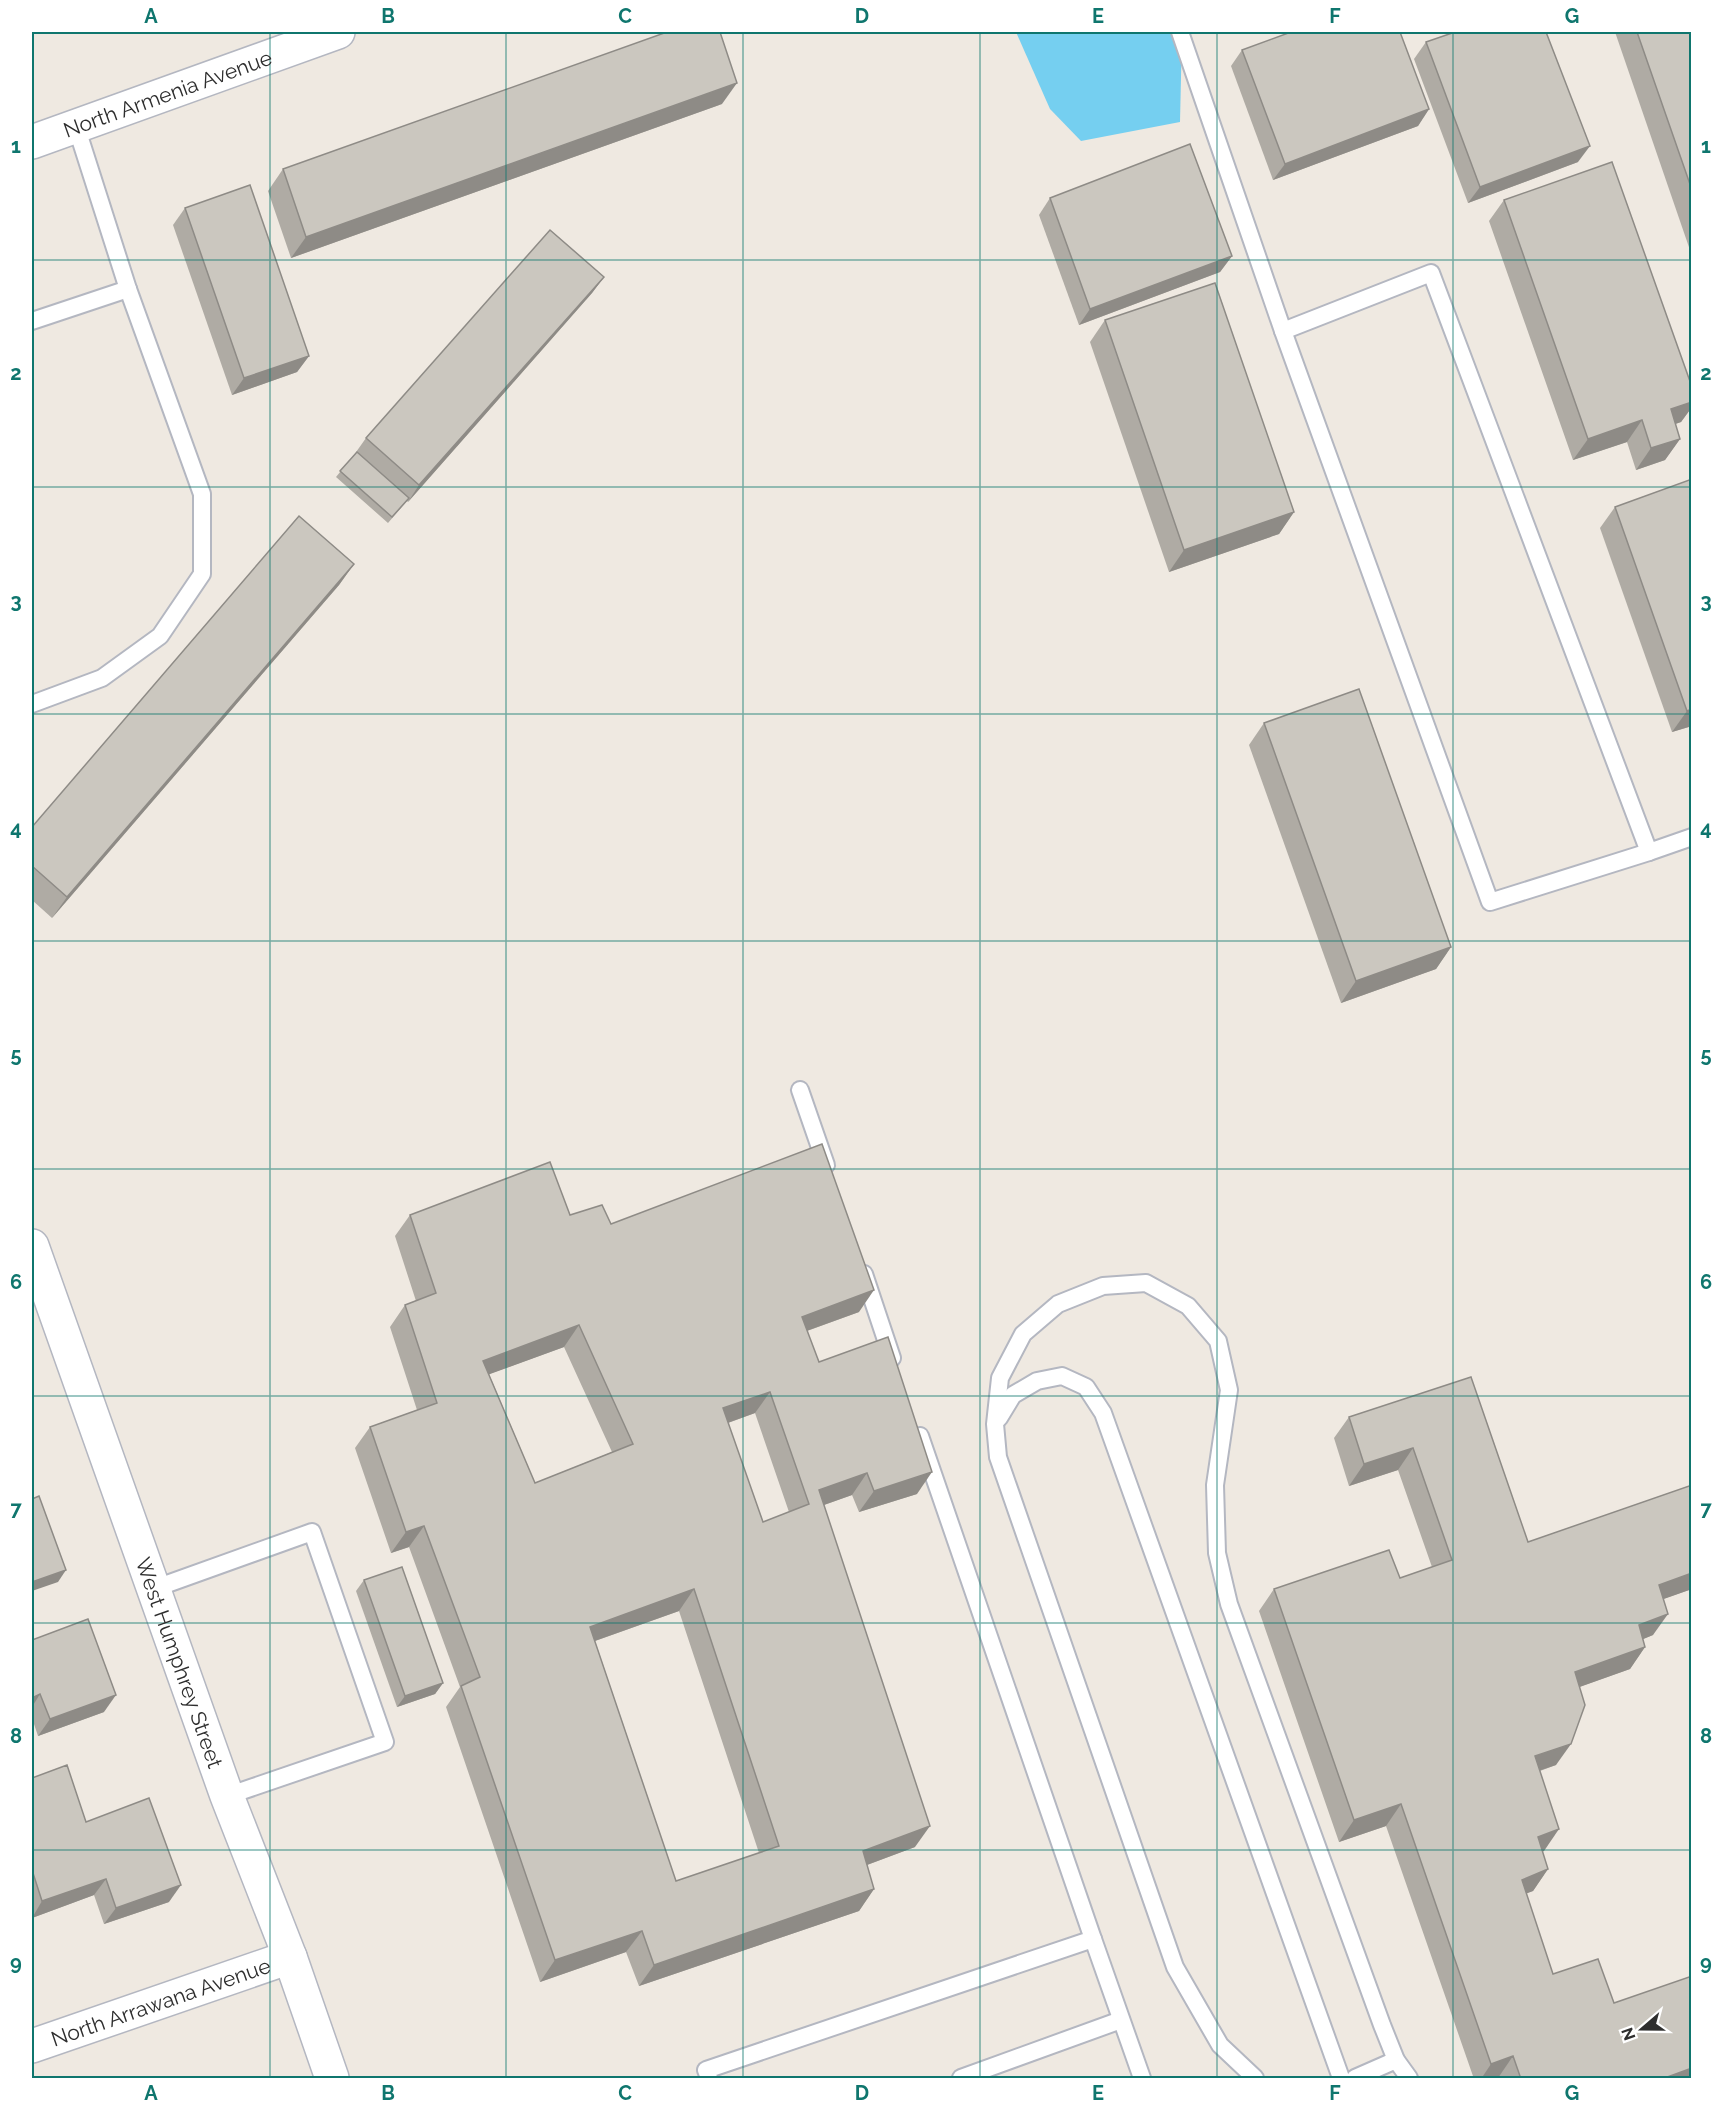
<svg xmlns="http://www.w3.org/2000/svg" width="1723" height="2110" font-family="Raleway,sans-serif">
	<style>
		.water { fill: #75cff0 }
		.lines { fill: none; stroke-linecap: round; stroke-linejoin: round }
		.lane-casing { stroke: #b4b7c1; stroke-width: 20 }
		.street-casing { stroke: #b4b7c1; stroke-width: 36 }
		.secondary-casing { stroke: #b4b7c1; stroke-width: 36 }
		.lane { stroke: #fff; stroke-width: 16 }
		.street { stroke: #fff; stroke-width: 33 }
		.secondary { stroke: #fff; stroke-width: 33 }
		.wall { fill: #afaba4; fill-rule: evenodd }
		.shaded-wall { fill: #8e8b86 }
		.building { fill: #cbc7bf; stroke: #8e8b86; stroke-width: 1.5; fill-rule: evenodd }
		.grid { fill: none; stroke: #0f766e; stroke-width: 1.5; stroke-opacity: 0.55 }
		.labels { text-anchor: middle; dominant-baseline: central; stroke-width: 4.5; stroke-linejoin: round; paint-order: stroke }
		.street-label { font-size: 21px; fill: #2e2e2e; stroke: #fff }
		.neatline { fill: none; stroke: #0f766e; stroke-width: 2 }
		.grid-label { font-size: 20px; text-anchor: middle; font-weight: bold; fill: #0f766e }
	</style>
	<rect width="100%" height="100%" fill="#efe9e1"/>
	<!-- water -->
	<polygon class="water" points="1016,32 1182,32 1180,122 1081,141 1050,109"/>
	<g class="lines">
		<!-- lane casing -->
		<g class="lane-casing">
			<g id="lane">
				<polyline points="1180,32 1283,331 1431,273 1649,852 1692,837"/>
				<polyline points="32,321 128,289 76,126"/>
				<polyline points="1283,331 1490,902 1649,852"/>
				<polyline points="32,704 102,678 160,636 202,574 202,494 128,289"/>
				<polyline points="800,1090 826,1165"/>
				<polyline points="864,1274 892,1358"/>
				<polyline points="999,1418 1013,1395 1037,1381 1062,1376 1086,1387 1103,1413 1341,2078"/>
				<polyline points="153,1589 312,1532 385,1742 227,1796"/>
				<polyline points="1093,1939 1142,2078"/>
				<polyline points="709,2078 706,2070 1093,1939 920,1436"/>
				<polyline points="961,2078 1121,2020"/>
				<polyline points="1255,2078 1220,2045 1175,1967 998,1457 995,1424 1000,1378 1023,1334 1058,1304 1103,1286 1146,1283 1188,1306 1218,1341 1229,1390 1215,1485 1217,1553 1229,1604 1382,2025 1396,2060 1409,2078"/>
				<polyline points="1355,2078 1396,2060"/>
			</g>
		</g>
		<!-- street casing -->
		<g class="street-casing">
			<g id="street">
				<path id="s1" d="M32 2046 290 1957"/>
			</g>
		</g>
		<!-- secondary casing -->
		<g class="secondary-casing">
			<g id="secondary">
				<path id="s2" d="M32 142 338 32"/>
				<path id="s3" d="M32 1246 227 1796 290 1957 332 2078"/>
			</g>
		</g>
		<!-- lane -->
		<use href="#lane" class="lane"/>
		<!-- street -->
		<use href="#street" class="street"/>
		<!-- secondary -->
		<use href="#secondary" class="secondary"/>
	</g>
	<!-- wall -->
	<g class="wall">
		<polygon points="1615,32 1692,32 1692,256"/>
		<polygon points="1426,42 1578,162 1468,203 1414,59"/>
		<polygon points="1242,50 1429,109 1418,126 1273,180 1231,66"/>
		<polygon points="722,104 291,258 268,191 283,169"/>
		<polygon points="1050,198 1232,256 1220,272 1079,325 1039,215"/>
		<polygon points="1504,200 1692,387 1692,407 1681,422 1675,424 1680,439 1665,460 1636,470 1627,442 1573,460 1489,221"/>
		<polygon points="185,208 309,356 297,372 232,395 173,225"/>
		<polygon points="604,277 592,293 408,502 407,501 388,523 336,477 354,455 366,438"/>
		<polygon points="1105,320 1294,512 1279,534 1169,572 1090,342"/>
		<polygon points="1692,479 1692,726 1672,732 1600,528 1615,507"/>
		<polygon points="354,564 339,585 52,918 32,900 32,827"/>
		<polygon points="1264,723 1451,947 1436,969 1341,1003 1249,745"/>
		<path d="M410 1215H570L611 1224 859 1312 807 1331 819 1362 917 1494 859 1512 852 1495 824 1505 915 1847 867 1865 874 1889 859 1911 639 1986 626 1952 540 1982 446 1707 460 1687 409 1547 391 1553 355 1448 370 1427 417 1410 390 1327 405 1305 416 1301 395 1236ZM564 1347 612 1452 535 1483 489 1374ZM755 1413 789 1512 763 1522 728 1423ZM679 1611 759 1853 676 1881 595 1641Z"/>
		<polygon points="1471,1377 1528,1542 1692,1485 1692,1589 1663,1599 1653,1635 1643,1639 1645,1647 1630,1669 1579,1687 1556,1765 1540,1771 1544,1851 1542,1851 1548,1869 1533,1891 1526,1893 1553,1974 1614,2003 1692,2079 1474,2079 1386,1826 1339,1842 1259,1611 1274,1589 1400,1578 1432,1567 1398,1470 1349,1486 1334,1438 1349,1417"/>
		<polygon points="364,1580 443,1683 435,1694 397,1707 356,1591"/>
		<polygon points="32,1640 104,1712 38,1736 32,1718"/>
		<polygon points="32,1778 86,1822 169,1902 104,1924 94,1895 32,1918"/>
	</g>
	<!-- shaded-wall -->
	<g class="shaded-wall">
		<polygon points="737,83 722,104 291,258 306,237"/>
		<polygon points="1429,109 1418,126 1273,180 1285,164"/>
		<polygon points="1590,146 1578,162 1468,203 1480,187"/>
		<polygon points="1232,256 1220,272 1079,325 1090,309"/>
		<polygon points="604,277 592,293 408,502 419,485"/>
		<polygon points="309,356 297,372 232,395 244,378"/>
		<polygon points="1692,402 1692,407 1681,422 1655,431 1671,409"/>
		<polygon points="1642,420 1627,442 1573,460 1588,439"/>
		<polygon points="1680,439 1665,460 1636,470 1651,448"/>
		<polygon points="1294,512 1279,534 1169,572 1184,550"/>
		<polygon points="354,564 339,585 52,918 67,897"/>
		<polygon points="1692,709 1692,726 1672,732 1687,711"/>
		<polygon points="1451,947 1436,969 1341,1003 1356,981"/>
		<polygon points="874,1290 859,1312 787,1338 802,1317"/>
		<polygon points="579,1325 564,1347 468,1382 483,1361"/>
		<polygon points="770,1392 755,1413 708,1430 723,1408"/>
		<polygon points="1413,1448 1398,1470 1349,1486 1364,1464"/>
		<polygon points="932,1472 917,1494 859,1512 874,1491"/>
		<polygon points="867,1473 852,1495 804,1512 819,1490"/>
		<polygon points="424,1526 409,1547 391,1553 406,1532"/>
		<polygon points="66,1570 58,1582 32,1591 32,1582"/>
		<polygon points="1692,1573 1692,1589 1644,1606 1659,1585"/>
		<polygon points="694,1589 679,1611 575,1648 590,1627"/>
		<polygon points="1668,1614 1653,1635 1624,1647 1639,1625"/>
		<polygon points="1645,1647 1630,1669 1560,1694 1575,1672"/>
		<polygon points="443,1683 435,1694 397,1707 405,1696"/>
		<polygon points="40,1694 32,1707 32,1698"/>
		<polygon points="116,1695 104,1712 38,1736 50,1719"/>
		<polygon points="1571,1744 1556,1765 1520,1777 1535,1756"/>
		<polygon points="1401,1804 1386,1826 1339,1842 1354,1820"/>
		<polygon points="930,1826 915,1847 848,1872 863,1851"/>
		<polygon points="1559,1829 1544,1851 1523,1859 1538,1837"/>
		<polygon points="1548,1869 1533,1891 1507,1901 1522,1880"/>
		<polygon points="106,1879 94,1895 32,1918 42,1901"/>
		<polygon points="181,1885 169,1902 104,1924 116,1908"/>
		<polygon points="874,1889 859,1911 639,1986 654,1965"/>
		<polygon points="642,1931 626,1952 540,1982 555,1960"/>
		<polygon points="1513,2056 1498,2078 1481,2079 1491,2064"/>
		<polygon points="1692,2068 1692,2079 1662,2079"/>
	</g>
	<!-- building -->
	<g class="building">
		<polygon points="667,32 720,32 737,83 306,237 283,169"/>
		<polygon points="1291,32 1400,32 1429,109 1285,164 1242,50"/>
		<polygon points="1455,32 1546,32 1590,146 1480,187 1426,42"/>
		<polygon points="1637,32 1692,32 1692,190"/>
		<polygon points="1190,144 1232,256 1090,309 1050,198"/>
		<polygon points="1612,162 1692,387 1692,402 1671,409 1680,439 1651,448 1642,420 1588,439 1504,200"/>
		<polygon points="250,185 309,356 244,378 185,208"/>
		<polygon points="550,230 604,277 419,485 366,438"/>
		<polygon points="1215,283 1294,512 1184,550 1105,320"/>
		<polygon points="357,452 409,498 392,517 340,471"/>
		<polygon points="1692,479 1692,709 1687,711 1615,507"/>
		<polygon points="299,516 354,564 67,897 32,866 32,827"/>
		<polygon points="1359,689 1451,947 1356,981 1264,723"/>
		<path d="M822 1144 874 1290 802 1317 819 1362 888 1337 932 1472 874 1491 867 1473 819 1490 930 1826 863 1851 874 1889 654 1965 642 1931 555 1960 461 1686 480 1677 424 1526 406 1532 370 1427 437 1403 405 1305 436 1293 410 1215 550 1162 570 1215 602 1205 611 1224ZM579 1325 633 1444 535 1483 483 1361ZM770 1392 809 1504 763 1522 723 1408ZM694 1589 779 1846 676 1881 590 1627Z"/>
		<polygon points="1471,1377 1528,1542 1692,1485 1692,1573 1659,1585 1668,1614 1639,1625 1645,1647 1575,1672 1585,1705 1571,1744 1535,1756 1559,1829 1538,1837 1548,1869 1522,1880 1553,1974 1598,1959 1614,2003 1692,1976 1692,2068 1662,2079 1521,2079 1513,2056 1491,2064 1401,1804 1354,1820 1274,1589 1389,1550 1400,1578 1452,1560 1413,1448 1364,1464 1349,1417"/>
		<polygon points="39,1496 66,1570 32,1582 32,1499"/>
		<polygon points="402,1567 443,1683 405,1696 364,1580"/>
		<polygon points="88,1619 116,1695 50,1719 40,1694 32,1698 32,1640"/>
		<polygon points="67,1765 86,1822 149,1798 181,1885 116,1908 106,1879 42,1901 32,1870 32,1778"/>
	</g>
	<!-- grid -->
	<path class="grid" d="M270 32V2078M506 32V2078M743 32V2078M980 32V2078M1217 32V2078M1453 32V2078M32 260H1692M32 487H1692M32 714H1692M32 941H1692M32 1169H1692M32 1396H1692M32 1623H1692M32 1850H1692"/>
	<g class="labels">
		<!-- street labels -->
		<g class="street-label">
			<text stroke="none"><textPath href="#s2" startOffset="144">North Armenia Avenue</textPath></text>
			<text stroke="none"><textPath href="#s3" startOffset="442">West Humphrey Street</textPath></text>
			<text stroke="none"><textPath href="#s1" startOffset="136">North Arrawana Avenue</textPath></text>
		</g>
	</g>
	<!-- border -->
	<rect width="1723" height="2110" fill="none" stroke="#ffffff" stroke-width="66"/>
	<!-- north arrow -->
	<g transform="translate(1642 2029) rotate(250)" stroke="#ffffff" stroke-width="4.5" paint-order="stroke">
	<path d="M0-4.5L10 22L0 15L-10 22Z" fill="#2e2e2e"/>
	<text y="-9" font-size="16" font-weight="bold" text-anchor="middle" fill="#2e2e2e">N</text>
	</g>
	<rect x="33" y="33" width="1657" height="2044" class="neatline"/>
	<g class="grid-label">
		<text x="151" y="23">A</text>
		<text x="388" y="23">B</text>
		<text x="625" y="23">C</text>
		<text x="862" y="23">D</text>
		<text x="1098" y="23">E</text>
		<text x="1335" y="23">F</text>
		<text x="1572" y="23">G</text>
		<text x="16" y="153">1</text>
		<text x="1706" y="153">1</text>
		<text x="16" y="380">2</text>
		<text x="1706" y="380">2</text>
		<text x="16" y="608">3</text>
		<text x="1706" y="608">3</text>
		<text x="16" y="835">4</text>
		<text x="1706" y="835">4</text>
		<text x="16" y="1062">5</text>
		<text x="1706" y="1062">5</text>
		<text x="16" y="1289">6</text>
		<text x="1706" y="1289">6</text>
		<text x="16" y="1516">7</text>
		<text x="1706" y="1516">7</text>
		<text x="16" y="1743">8</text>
		<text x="1706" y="1743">8</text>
		<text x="16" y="1970">9</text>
		<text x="1706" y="1970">9</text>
		<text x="151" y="2100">A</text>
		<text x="388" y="2100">B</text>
		<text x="625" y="2100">C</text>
		<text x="862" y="2100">D</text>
		<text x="1098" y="2100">E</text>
		<text x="1335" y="2100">F</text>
		<text x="1572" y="2100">G</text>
	</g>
</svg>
